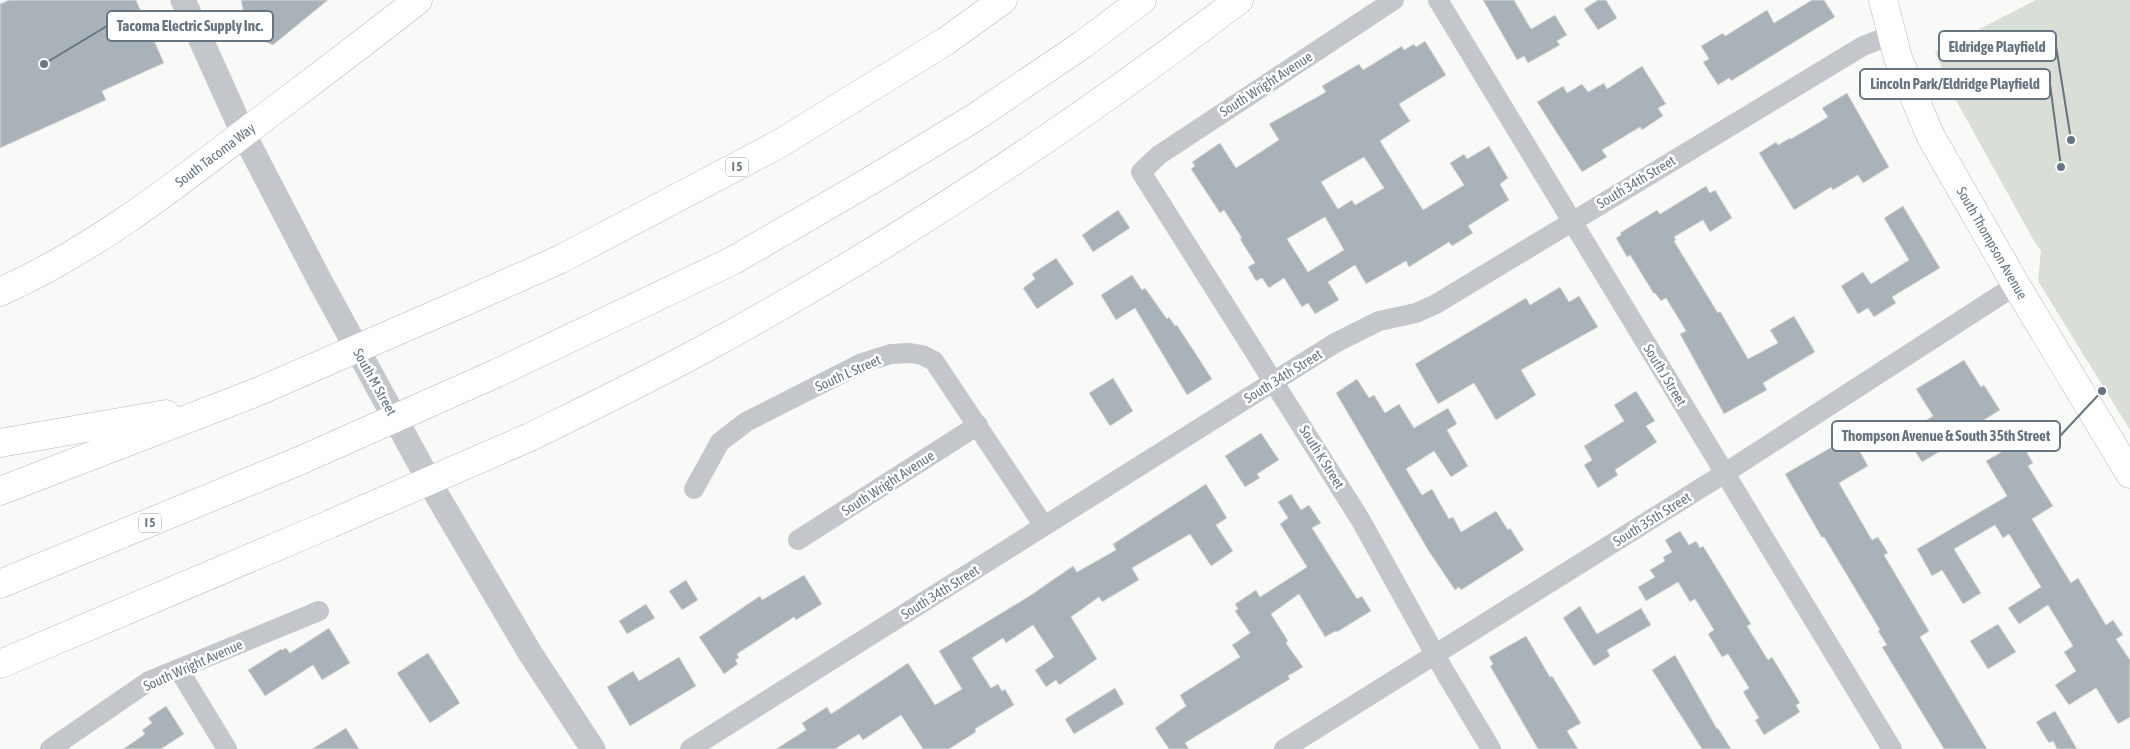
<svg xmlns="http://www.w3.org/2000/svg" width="2130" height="749" font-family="'Asap Condensed',sans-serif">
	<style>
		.green { fill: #d9ded6 }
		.building { fill: #a9b2b8; stroke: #dbdbd9; fill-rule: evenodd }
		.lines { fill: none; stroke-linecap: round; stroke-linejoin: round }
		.secondary-casing { stroke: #b3b9be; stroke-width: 29 }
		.motorway-casing { stroke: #b4b8bc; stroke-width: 29 }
		.minor { stroke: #c3c7cb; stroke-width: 20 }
		.tertiary { stroke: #c3c7cb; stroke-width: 25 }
		.secondary { stroke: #fff; stroke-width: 28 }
		.motorway { stroke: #fff; stroke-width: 28 }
		.motorway-bridge-casing { stroke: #b4b8bc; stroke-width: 29; stroke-linecap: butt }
		.motorway-bridge { stroke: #fff; stroke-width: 28 }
		.labels { text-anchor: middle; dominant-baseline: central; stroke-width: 5; stroke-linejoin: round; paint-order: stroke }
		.shield { fill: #fff; stroke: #939ea8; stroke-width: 1 }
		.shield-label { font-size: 12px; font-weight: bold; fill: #657582 }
		.street-label { font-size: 14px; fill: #657582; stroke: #fff }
		.leader { fill: none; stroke: #657582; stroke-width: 2 }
		.callout-dot { fill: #657582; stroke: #fff; stroke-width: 2 }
		.callout { fill: #fff; stroke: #657582; stroke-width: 2 }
		.callout-label { font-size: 15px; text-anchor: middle; font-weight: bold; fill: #657582 }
	</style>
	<rect width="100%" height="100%" fill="#f9f9f7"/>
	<!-- green -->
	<polygon class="green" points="2036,0 2130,0 2130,430 2038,281 2041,251 2033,239 1953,95 1935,52"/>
	<!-- building -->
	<g class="building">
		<polygon points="9,0 136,0 164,63 102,91 106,100 0,148 0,4"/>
		<polygon points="241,0 328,0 273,45 248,35"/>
		<polygon points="1483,0 1514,0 1531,29 1555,15 1567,35 1557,41 1560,45 1528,63 1524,56 1517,60"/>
		<polygon points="1598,0 1606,0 1617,18 1598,30 1584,9"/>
		<polygon points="1812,0 1824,0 1835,17 1731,81 1729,78 1718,85 1703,62 1709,59 1701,46 1723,33 1725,36 1767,10 1774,23"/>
		<path d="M1425 41 1446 75 1399 104 1410 121 1380 141 1423 210 1464 185 1450 163 1464 154 1467 159 1489 146 1508 178 1500 184 1509 200 1468 226 1473 233 1452 246 1449 242 1409 267 1406 261 1366 284 1355 265 1328 282 1339 300 1315 314 1308 303 1302 307 1284 278 1269 288 1262 278 1256 281 1248 267 1255 263 1240 239 1242 238 1224 210 1220 213 1191 169 1195 166 1192 162 1220 143 1236 168 1279 140 1269 124 1326 92 1322 86 1359 64 1363 70 1402 46 1404 50 1414 44 1416 47ZM1364 157 1384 188 1355 205 1352 200 1338 209 1321 182ZM1325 217 1344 250 1308 272 1287 239Z"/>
		<polygon points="1642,66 1666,104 1658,108 1663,116 1642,130 1640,127 1602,150 1607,157 1582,172 1537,102 1563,86 1567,93 1582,84 1588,92 1604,83 1607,89"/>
		<polygon points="1847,93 1889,167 1863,183 1858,175 1833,190 1831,187 1794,210 1759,153 1776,142 1778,145 1790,138 1791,139 1828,117 1822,108"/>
		<polygon points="1706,186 1710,193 1715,190 1732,218 1710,232 1703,220 1674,237 1676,240 1674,241 1718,313 1720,311 1748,359 1778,343 1770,330 1794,316 1815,352 1763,383 1767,390 1724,414 1680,334 1686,331 1666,298 1661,301 1655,293 1654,294 1630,255 1627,257 1616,238 1621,235 1620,233 1657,210 1660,214"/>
		<polygon points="1903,206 1940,268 1892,297 1896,303 1874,317 1868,308 1858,314 1841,286 1863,272 1871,284 1909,260 1884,218"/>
		<polygon points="1118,210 1130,228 1093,252 1082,235"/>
		<polygon points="1056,258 1074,284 1037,309 1023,288 1035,279 1032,274"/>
		<polygon points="1132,275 1142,290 1145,288 1167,319 1169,317 1175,326 1177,325 1212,379 1187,395 1135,308 1116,320 1101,295"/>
		<polygon points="1560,287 1569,302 1579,296 1598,327 1521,370 1536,395 1496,420 1474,383 1438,404 1415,364 1526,298 1530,305"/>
		<polygon points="1964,360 1981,387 1984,385 2000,410 1942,446 1944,449 1922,462 1904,434 1933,416 1916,389"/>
		<polygon points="1113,378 1133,411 1110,426 1089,393"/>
		<polygon points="1357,379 1369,398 1374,395 1385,413 1399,404 1414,428 1448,408 1457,424 1447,430 1468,466 1451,477 1434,451 1406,469 1422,495 1432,489 1449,519 1453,517 1461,532 1496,511 1508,530 1510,528 1524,550 1461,590 1459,587 1455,590 1428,550 1336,393"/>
		<polygon points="1636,391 1655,421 1646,426 1657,442 1615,470 1618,475 1598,488 1584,465 1592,460 1584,446 1624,421 1614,405"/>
		<polygon points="1261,433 1279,460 1257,474 1260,478 1245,487 1225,456"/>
		<polygon points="1851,436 1868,466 1839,483 1872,540 1878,537 1888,553 1884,555 1929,631 1920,637 1987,749 1944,749 1882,647 1887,645 1878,631 1880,630 1824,537 1822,538 1785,474"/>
		<polygon points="2020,441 2033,463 2028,466 2053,506 2032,519 2071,583 2078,578 2106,625 2113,620 2123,635 2116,639 2130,660 2130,717 2118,724 2096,688 2069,705 2055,685 2076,671 2064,652 2073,646 2048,605 2019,624 2008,608 2041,587 2009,534 2003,538 1995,525 1954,549 1981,593 1963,604 1942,570 1932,576 1917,549 2007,496 1986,461"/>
		<polygon points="1206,484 1227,518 1216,525 1233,551 1211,566 1190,534 1132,568 1139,580 1102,602 1099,597 1071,617 1097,659 1059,685 1056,680 1046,687 1035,670 1054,657 1033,625 1006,643 1003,638 972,658 991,688 998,684 1002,691 1005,689 1014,705 975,729 976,732 949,749 923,749 901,715 863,740 859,734 835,749 776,749 806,730 802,723 827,707 831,714 908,663 935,705 962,689 939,651 1031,595 1073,566 1077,572 1116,550 1113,544"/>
		<polygon points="1291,494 1301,510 1309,505 1321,523 1312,528 1357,599 1362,596 1371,611 1337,632 1336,631 1325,637 1299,594 1271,614 1288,641 1286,643 1303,667 1288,676 1290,679 1185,743 1189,749 1169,749 1155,728 1186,706 1180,695 1240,657 1232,645 1250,633 1235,611 1238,609 1235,604 1256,590 1260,597 1307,567 1280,524 1288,518 1278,502"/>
		<polygon points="1680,531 1689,545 1696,541 1700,548 1703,546 1751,624 1747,626 1768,660 1772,657 1800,703 1796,705 1800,712 1764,735 1755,720 1759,718 1743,692 1749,688 1728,654 1722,657 1708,634 1714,630 1695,599 1690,602 1678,582 1646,601 1638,587 1655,577 1650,570 1665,561 1663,557 1672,552 1665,540"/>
		<polygon points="804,575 822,604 796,620 794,617 737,654 739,658 735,660 738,664 724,674 699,637 760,596 762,600"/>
		<polygon points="686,580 698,600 682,610 669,591"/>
		<polygon points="646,604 655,618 627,634 619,621"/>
		<polygon points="1580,606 1597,634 1641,608 1651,625 1607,650 1610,656 1594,666 1563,618"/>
		<polygon points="1998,624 2016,652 1988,669 1970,641"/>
		<polygon points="329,628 350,663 322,680 313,665 265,696 248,670 281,649 282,650 286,648 290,653"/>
		<polygon points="1526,636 1550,677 1552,676 1581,723 1567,731 1578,749 1538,749 1490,666 1493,664 1489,657"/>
		<polygon points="428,653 460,703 430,723 397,673"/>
		<polygon points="1675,655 1717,729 1718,728 1731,749 1702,749 1652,670"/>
		<polygon points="679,657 696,686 630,726 607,687 633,671 639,681"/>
		<polygon points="1115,688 1124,704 1074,734 1065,719"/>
		<polygon points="166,706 184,734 161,749 123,749 145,734 142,730 152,723 148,718"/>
		<polygon points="2055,711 2077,749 2057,749 2053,741 2049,743 2036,722"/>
		<polygon points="346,728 359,749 312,749"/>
	</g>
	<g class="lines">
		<!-- secondary casing -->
		<g class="secondary-casing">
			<g id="secondary">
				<polyline points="1883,0 1898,58 1930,135 2016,285 2130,474"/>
				<path d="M0 292C89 252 167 192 244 133 302 89 361 45 418 0"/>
			</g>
		</g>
		<!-- motorway casing -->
		<g class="motorway-casing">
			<g id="motorway">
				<polyline points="455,306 561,259 779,144 946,41 1003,0"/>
				<polyline points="497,373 734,260 875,178 974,118 1082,45 1142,0"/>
				<path d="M530 437C587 409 645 381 702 350 890 248 1069 129 1239 0"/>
				<polyline points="0,443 166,414"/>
				<polyline points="0,491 257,392"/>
				<polyline points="0,584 299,461"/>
				<polyline points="0,664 330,524"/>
			</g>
		</g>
		<!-- minor -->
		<g class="minor">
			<polyline points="1394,0 1159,155 1141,172 1360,519 1446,674 1491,749"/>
			<polyline points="1438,0 1892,749"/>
			<polyline points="694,489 720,442 746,422 862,363 891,354 910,353 922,355 934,361 1044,526"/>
			<polyline points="798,540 978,425"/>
			<polyline points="179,670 227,749"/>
			<polyline points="50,749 149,681 319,611"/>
			<polyline points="690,749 1335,343 1379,321 1416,313 1436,304 1863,46 1892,35"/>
			<polyline points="1284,749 1725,473 2016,285"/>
		</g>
		<!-- tertiary -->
		<polyline class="tertiary" points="183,0 243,133 320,281 438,497 530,653 593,749"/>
		<!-- secondary -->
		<use href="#secondary" class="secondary"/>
		<!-- motorway -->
		<use href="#motorway" class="motorway"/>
		<!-- motorway-bridge casing -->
		<g class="motorway-bridge-casing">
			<g id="motorway-bridge">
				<polyline points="257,392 455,306"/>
				<polyline points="299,461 497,373"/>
				<polyline points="330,524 530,437"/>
			</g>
		</g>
		<!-- motorway-bridge -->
		<use href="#motorway-bridge" class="motorway-bridge"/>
	</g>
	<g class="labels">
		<!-- shield labels -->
		<g class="shield">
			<rect x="726" y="157.5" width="22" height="19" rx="4"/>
			<rect x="139" y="513.5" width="22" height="19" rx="4"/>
		</g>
		<g class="shield-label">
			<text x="737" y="167">I 5</text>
			<text x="150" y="523">I 5</text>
		</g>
		<!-- street labels -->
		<g class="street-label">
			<text transform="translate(1266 84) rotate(-33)">South Wright Avenue</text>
			<text transform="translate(215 155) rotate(-37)">South Tacoma Way</text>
			<text transform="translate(1636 182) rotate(-31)">South 34th Street</text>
			<text transform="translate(1992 243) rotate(60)">South Thompson Avenue</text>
			<text transform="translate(848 373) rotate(-24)">South L Street</text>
			<text transform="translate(1665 375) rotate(59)">South J Street</text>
			<text transform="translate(1283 376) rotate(-32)">South 34th Street</text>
			<text transform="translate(375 382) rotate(61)">South M Street</text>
			<text transform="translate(1322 457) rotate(58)">South K Street</text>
			<text transform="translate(888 483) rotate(-33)">South Wright Avenue</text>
			<text transform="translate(1652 519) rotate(-32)">South 35th Street</text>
			<text transform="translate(940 592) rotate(-32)">South 34th Street</text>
			<text transform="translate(193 665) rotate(-24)">South Wright Avenue</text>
		</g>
	</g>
	<!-- callouts -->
	<path class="leader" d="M44 64L107 26M2071 140L2056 46M2061 167L2050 84M2102 391L2060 436"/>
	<g class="callout-dot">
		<circle cx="44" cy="64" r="5"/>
		<circle cx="2071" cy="140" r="5"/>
		<circle cx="2061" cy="167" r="5"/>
		<circle cx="2102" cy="391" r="5"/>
	</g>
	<g class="callout">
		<rect x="107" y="11" width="166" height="30" rx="5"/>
		<rect x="1939" y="31" width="117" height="30" rx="5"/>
		<rect x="1860" y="69" width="190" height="30" rx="5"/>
		<rect x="1832" y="421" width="228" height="30" rx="5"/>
	</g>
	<g class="callout-label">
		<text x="190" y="31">Tacoma Electric Supply Inc.</text>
		<text x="1997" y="52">Eldridge Playfield</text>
		<text x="1955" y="89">Lincoln Park/Eldridge Playfield</text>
		<text x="1946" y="441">Thompson Avenue &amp; South 35th Street</text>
	</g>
</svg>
